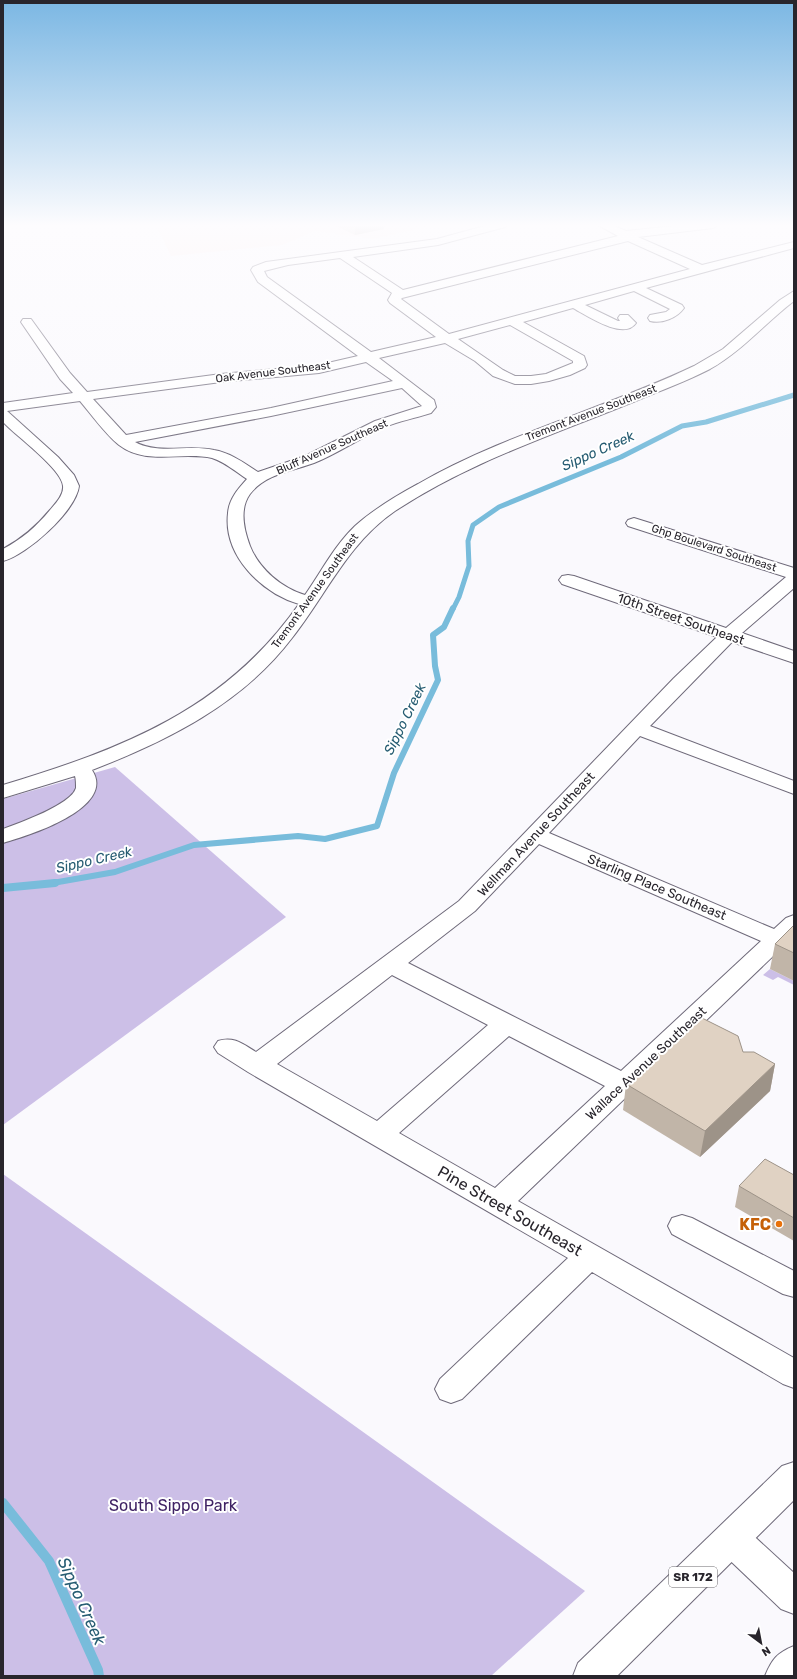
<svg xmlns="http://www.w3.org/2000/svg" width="797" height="1679" font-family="Rubik,sans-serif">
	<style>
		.industrial { fill: #fcece9 }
		.green { fill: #ccbfe7 }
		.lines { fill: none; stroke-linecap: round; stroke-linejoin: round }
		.stream-far3 { stroke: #78bcdb; stroke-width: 5 }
		.stream-far2 { stroke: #78bcdb; stroke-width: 6 }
		.stream-far1 { stroke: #78bcdb; stroke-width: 8 }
		.stream { stroke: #78bcdb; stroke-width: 10 }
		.minor-casing { stroke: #6f6a7a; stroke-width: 2 }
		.major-casing { stroke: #6f6a7a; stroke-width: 2 }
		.minor { fill: #fff; fill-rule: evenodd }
		.major { fill: #fff; fill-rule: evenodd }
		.wall { fill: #c1b5a8 }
		.shaded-wall { fill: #9d9388 }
		.building { fill: #e0d2c3; stroke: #9d9388 }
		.food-dot { fill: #e8710a; stroke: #fff; stroke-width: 1.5 }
		.labels { text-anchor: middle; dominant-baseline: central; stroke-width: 4; stroke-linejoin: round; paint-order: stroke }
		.far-street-label { font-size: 11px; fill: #28252c; stroke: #fff }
		.shield { fill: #fff; stroke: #68666b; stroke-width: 1 }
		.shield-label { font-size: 12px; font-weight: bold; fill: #28252c }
		.street-label { font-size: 13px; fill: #28252c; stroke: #fff }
		.water-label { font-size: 14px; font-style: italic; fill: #265c72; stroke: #fff }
		.near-street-label { font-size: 16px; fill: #28252c; stroke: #fff }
		.near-food-label { font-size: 16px; font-weight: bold; fill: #c56008; stroke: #fff; text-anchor: end }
		.near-park-label { font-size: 16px; fill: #3f2264; stroke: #fff }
		.near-water-label { font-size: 17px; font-style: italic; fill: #265c72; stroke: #fff }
	</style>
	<rect width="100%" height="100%" fill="#faf9fd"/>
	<!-- industrial -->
	<polygon class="industrial" points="156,225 437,225 373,239 315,231 282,245 171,256"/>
	<!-- green -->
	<g class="green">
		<polygon points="115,767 286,917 3,1125 3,799"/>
		<polygon points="770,969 794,981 794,985 778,977 773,980 763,975"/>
		<polygon points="3,1174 585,1591 491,1676 3,1676"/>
	</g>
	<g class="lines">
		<!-- stream-far3 -->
		<polyline class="stream-far3" points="453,609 459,597 469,566 468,541 473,525 499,507 621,457 682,426 706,422 794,395"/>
		<!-- stream-far2 -->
		<polyline class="stream-far2" points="47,884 115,872 194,845 298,836 325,839 377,826 394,773 438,680 435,666 433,635 444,627 453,608"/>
		<!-- stream-far1 -->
		<polyline class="stream-far1" points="3,888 55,883"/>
		<!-- stream -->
		<polyline class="stream" points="3,1503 49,1561 98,1670 99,1676"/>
		<!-- minor casing -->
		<g class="minor-casing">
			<g id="minor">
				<path d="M488 225H506L505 227 438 245 353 257 403 290 618 236 598 225H612L626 231 684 225H718L713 228 638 237 702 265 794 242V248L646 288 682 305 684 308C677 318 662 324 650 321L648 318 650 315 666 312 670 309 634 291 585 305 618 321H620L618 318 620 315H628L636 323C624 341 586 315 573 308L523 322 584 356 587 365 585 368 570 375 549 381 531 384H515L493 376 475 361 445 343 379 358 434 400 436 407 431 413C416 418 399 421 385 427 361 437 339 453 314 463 292 471 265 474 250 494 239 509 244 530 250 546 259 569 282 588 305 595 321 572 335 545 355 526 374 509 396 496 418 484 505 434 604 409 694 366L723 349 780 300 794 291V301C765 323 742 351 710 369 687 381 662 390 638 400 556 434 470 461 395 511 348 543 326 595 292 638 242 704 167 741 92 770 117 808 28 836 3 843V829C19 823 71 805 76 788 76 785 76 779 75 776L3 798V785C122 749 225 710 299 604 262 593 223 556 228 513 229 499 238 489 247 479 236 472 225 462 212 458 182 451 146 466 119 445 106 435 91 414 80 401L7 411 58 457 74 475 79 486C76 511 27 555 3 561V549C22 539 36 527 50 510 55 504 64 495 63 486 62 469 16 436 3 422V403L73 393 60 379 21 322 23 319H31L70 373 87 392 221 374 319 365 358 356 258 282 251 270 253 267 266 262 437 239ZM628 241 690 269 449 334 401 299 402 298ZM340 258 392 293 388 300 390 303 436 337 371 352 267 277 264 271 288 265ZM510 325 573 361V363L546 374 531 376H515L503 370 458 339ZM366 362 393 381 271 408 126 435 93 399 221 382 319 373ZM402 388 422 406 375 421 305 456 258 472C244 463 231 453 214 450 188 444 159 455 135 442L271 416Z"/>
				<path d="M634 518 794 568V588L742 633 794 651V663L732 642 650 726 794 781V794L640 736 549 833 774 929 786 918 794 915V936L518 1201 794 1358V1388L783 1384 592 1272 462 1399 451 1403 440 1399 435 1389 440 1379 568 1258 248 1072 218 1053 214 1047 218 1041C234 1036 243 1044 256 1052L459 901 674 678 717 637 562 584 559 580 562 576 568 575 574 576 726 628 786 577 628 526 626 523 628 520ZM539 844 761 941 621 1071 408 963 475 911ZM392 975 488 1025 377 1121 277 1064ZM509 1036 605 1086 495 1188 399 1133Z"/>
				<polygon points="682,1215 692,1218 794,1271 794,1297 783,1294 672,1234 668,1226 672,1218"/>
				<polygon points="732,1523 744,1527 794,1573 794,1614 781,1609 720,1551 715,1539 720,1527"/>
				<path d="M794 1646V1676H765C772 1659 777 1653 794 1646Z"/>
			</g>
		</g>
		<!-- major casing -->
		<g class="major-casing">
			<polygon id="major" points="794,1462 794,1500 617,1676 573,1676 578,1663 782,1466"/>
		</g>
		<!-- minor -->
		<use href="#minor" class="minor"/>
		<!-- major -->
		<use href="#major" class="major"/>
	</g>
	<!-- wall -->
	<g class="wall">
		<polygon points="334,225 384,225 384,229 355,235"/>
		<polygon points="794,925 794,981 770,969 775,944"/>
		<polygon points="743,1052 775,1064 770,1091 700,1157 623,1110 626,1084"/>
		<polygon points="794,1175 794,1241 735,1207 739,1186"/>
	</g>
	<!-- shaded-wall -->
	<g class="shaded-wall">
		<polygon points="355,225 384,225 384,229 355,235"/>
		<polygon points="775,1064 770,1091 700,1157 705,1131"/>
	</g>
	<!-- building -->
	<g class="building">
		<polygon points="794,925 794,953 775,944"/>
		<polygon points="698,1016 738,1036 743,1052 754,1052 775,1064 705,1131 626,1084"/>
		<polygon points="765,1159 794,1175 794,1218 739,1186"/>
	</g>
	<!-- sky -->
	<linearGradient id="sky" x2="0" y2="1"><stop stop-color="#7bb7e3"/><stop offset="0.49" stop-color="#fdfcfe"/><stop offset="1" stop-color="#fdfcfe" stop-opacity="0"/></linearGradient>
	<rect width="797" height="460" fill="url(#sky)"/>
	<!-- markers -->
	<circle class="food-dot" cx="779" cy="1224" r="4"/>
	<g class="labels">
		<!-- far-street labels -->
		<g class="far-street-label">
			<text transform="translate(273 372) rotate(-7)">Oak Avenue Southeast</text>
			<text transform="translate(591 413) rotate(-21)">Tremont Avenue Southeast</text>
			<text transform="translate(332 447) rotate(-24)">Bluff Avenue Southeast</text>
			<text transform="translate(714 548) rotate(18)">Ghp Boulevard Southeast</text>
			<text transform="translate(315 591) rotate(-54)">Tremont Avenue Southeast</text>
		</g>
		<!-- shield labels -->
		<rect class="shield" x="669" y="1567" width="48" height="20" rx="3"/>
		<g class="shield-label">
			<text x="693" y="1577">SR 172</text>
		</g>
		<!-- street labels -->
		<g class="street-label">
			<text transform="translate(681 619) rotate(19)">10th Street Southeast</text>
			<text transform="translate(536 834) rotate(-47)">Wellman Avenue Southeast</text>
			<text transform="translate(657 887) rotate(23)">Starling Place Southeast</text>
			<text transform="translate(646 1063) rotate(-43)">Wallace Avenue Southeast</text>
		</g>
		<!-- water labels -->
		<g class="water-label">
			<text transform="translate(598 451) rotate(-24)">Sippo Creek</text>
			<text transform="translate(405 719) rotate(-64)">Sippo Creek</text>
			<text transform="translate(94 860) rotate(-13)">Sippo Creek</text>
		</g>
		<!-- near-street labels -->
		<g class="near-street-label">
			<text transform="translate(510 1211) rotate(30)">Pine Street Southeast</text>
		</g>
		<!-- near-food labels -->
		<g class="near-food-label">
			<text x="771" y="1224">KFC</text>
		</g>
		<!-- near-park labels -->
		<g class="near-park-label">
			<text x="173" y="1505">South Sippo Park</text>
		</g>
		<!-- near-water labels -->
		<g class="near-water-label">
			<text transform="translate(82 1601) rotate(66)">Sippo Creek</text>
		</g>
	</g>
	<!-- border -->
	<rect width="797" height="1679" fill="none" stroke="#28252c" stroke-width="8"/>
	<!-- north arrow -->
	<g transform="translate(761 1643) rotate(148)" stroke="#ffffff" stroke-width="3" paint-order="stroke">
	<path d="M0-3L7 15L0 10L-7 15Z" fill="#28252c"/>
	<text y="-6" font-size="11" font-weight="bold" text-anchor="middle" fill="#28252c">N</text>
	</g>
</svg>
